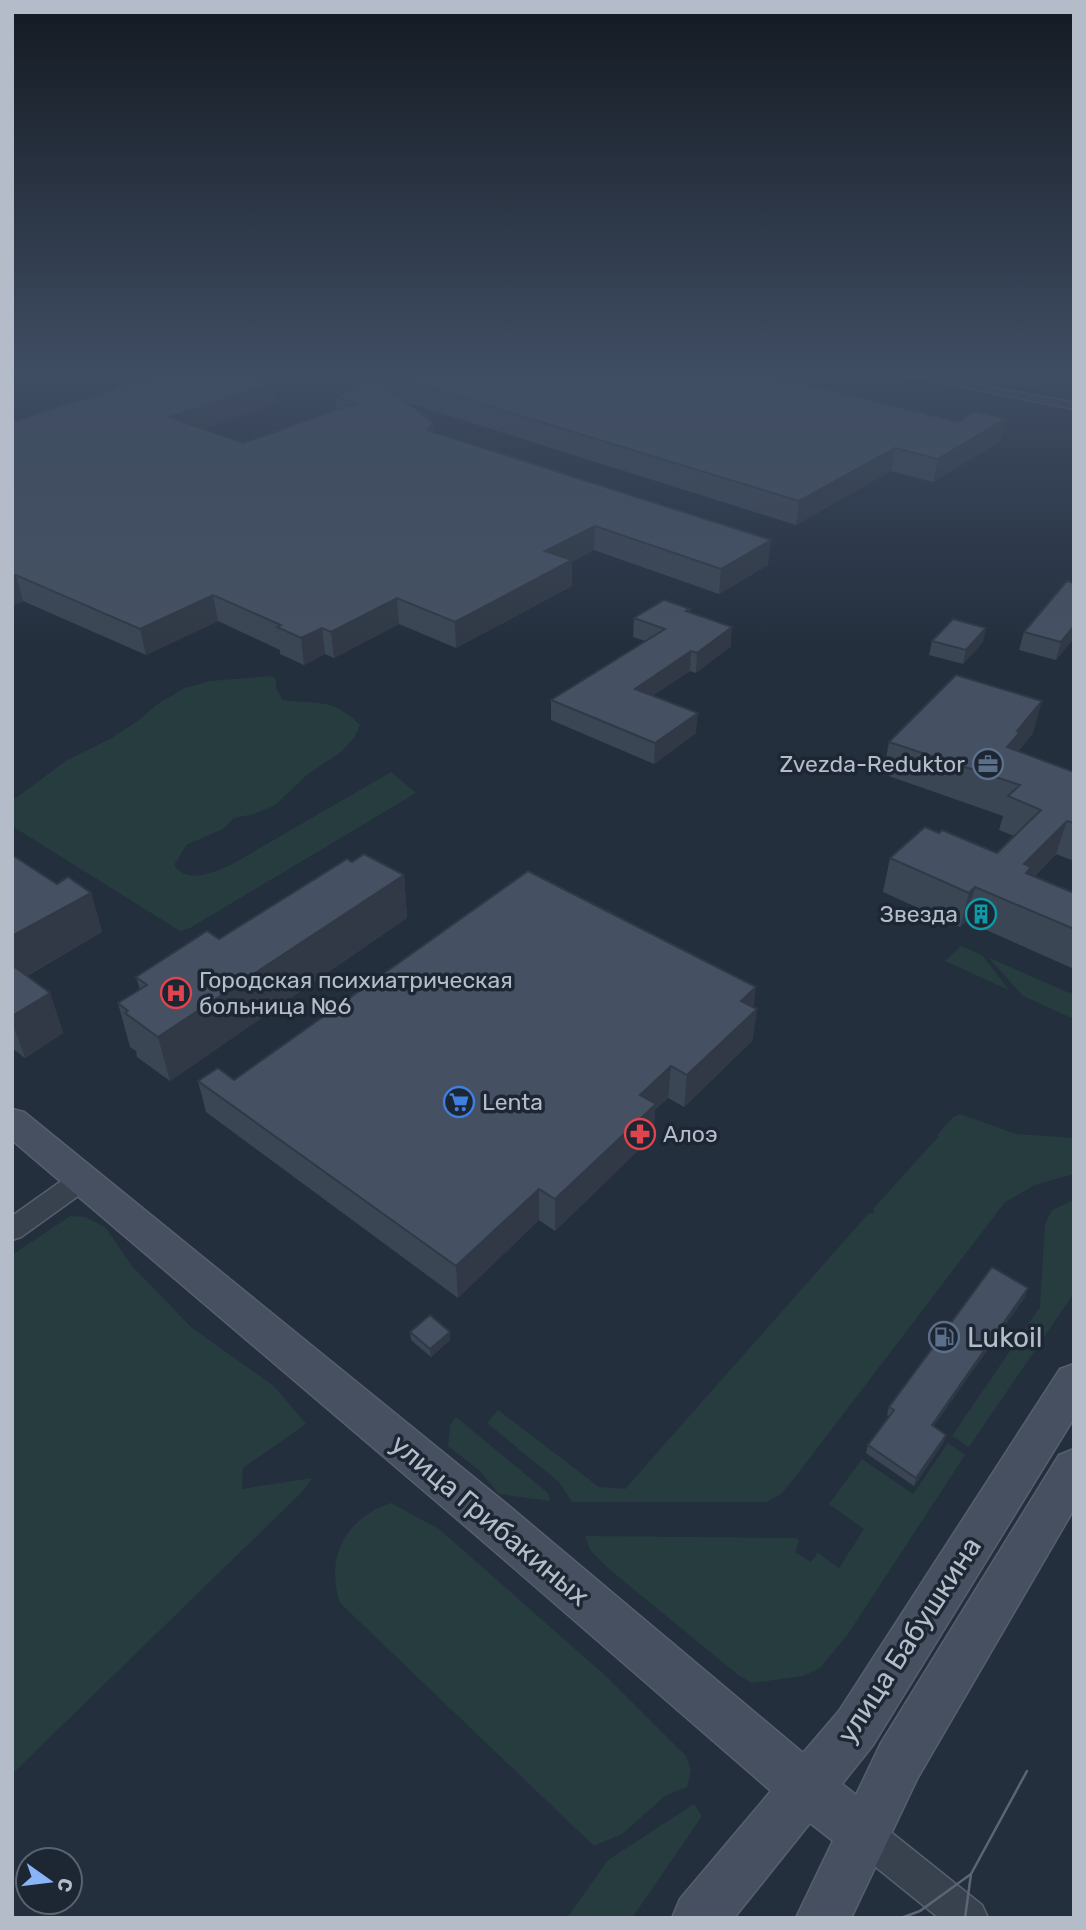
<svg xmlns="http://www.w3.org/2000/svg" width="1086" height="1930" font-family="Rubik,sans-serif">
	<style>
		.green { fill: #263c3f }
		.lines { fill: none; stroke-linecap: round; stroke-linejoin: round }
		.street-casing { stroke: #565f6c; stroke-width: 3 }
		.secondary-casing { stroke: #565f6c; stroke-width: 3 }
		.street { fill: #38414e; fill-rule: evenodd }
		.secondary { fill: #465061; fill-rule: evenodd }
		.tram { stroke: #5a6575; stroke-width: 2.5 }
		.wall { fill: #3b4654 }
		.shaded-wall { fill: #303945 }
		.building { fill: #455162; stroke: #303945; stroke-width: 2 }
		.labels { text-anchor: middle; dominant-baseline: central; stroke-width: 7; stroke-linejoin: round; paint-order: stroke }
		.poi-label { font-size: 23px; fill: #b4bcc9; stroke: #1d2633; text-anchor: start }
		.near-poi-label { font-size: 28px; fill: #b4bcc9; stroke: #1d2633; text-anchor: start }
		.near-street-label { font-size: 28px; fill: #b4bcc9; stroke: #1d2633 }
	</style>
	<rect width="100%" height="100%" fill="#242f3e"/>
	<!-- green -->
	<g class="green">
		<polygon points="939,372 1053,372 1033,390"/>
		<path d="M272 676 276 679V687L282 700C318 705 332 697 360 725L354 738 341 752 308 774 275 805 254 814 234 818 223 829 186 845 174 865C188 886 218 871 236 862L391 772 416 793 190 928 180 931 12 826V801L67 760 110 739 139 720 156 705 185 688 210 681Z"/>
		<polygon points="961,946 982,955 1009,990 945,961"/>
		<polygon points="989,958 1074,995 1074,1019 1023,996"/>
		<polygon points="960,1114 1016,1134 1074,1138 1074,1174 1035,1185 1005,1202 796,1476 781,1494 766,1502 572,1502 559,1482 487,1423 498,1410 599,1487 625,1489 869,1213 872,1214 875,1211 873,1209 939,1136 937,1135 953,1117"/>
		<polygon points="1074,1200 1074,1293 969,1447 952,1436 1040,1307 1045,1224 1052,1210"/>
		<polygon points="70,1216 85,1217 105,1227 132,1266 192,1328 274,1386 306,1424 243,1468 242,1489 312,1478 303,1491 12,1774 12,1255"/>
		<polygon points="456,1417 548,1493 550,1501 499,1494 479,1470 448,1446 450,1425"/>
		<polygon points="948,1443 965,1455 848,1634 820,1668 803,1676 752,1683 737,1674 609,1569 590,1550 585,1536 795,1538 799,1540 795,1552 811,1562 818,1553 839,1568 864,1529 829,1504 862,1459 913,1494"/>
		<path d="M391 1503 439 1529 608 1678 686 1756 691 1770 687 1787 665 1796 622 1834 594 1846 340 1603C325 1558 345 1518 391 1503Z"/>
		<polygon points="694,1804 702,1816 632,1918 567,1918 608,1860"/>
	</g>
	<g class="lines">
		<!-- street casing -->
		<g class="street-casing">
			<g id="street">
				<polygon points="889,372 913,372 1074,403 1074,409"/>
				<polygon points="83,1169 92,1172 95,1179 92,1186 21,1237 12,1240 12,1216 74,1172"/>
				<polygon points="864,1816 877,1821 982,1905 988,1918 939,1918 851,1847 846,1834 851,1821"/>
			</g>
		</g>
		<!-- secondary casing -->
		<g class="secondary-casing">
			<polygon id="secondary" points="12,1109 24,1112 509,1506 803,1753 839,1711 1060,1369 1074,1364 1074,1418 873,1745 842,1784 856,1795 881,1743 1059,1455 1074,1449 1074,1509 917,1779 851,1918 796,1918 833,1841 810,1823 734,1918 672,1918 680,1899 771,1791 477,1536 12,1140"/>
		</g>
		<!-- street -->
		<use href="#street" class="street"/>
		<!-- secondary -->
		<use href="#secondary" class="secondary"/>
		<!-- tram -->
		<g class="tram">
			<polyline points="901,1918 920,1911 971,1874 1027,1771"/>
			<polyline points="965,1918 971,1874"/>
		</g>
	</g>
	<!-- wall -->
	<g class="wall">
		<polygon points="89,372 244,372 277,403 203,429 243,443 336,410 335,396 358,387 312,372 778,372 772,376 1000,441 933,482 891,471 796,525 405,402 434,433 768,565 719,594 594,550 572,562 572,586 456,648 399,624 334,658 325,654 304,665 280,654 280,650 218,621 146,655 23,601 12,606 12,422 122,387 89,375"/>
		<polygon points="1074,583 1074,638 1056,660 1019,650 1024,632"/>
		<polygon points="690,609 689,612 731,646 696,673 690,671 652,696 696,733 654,764 551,720 551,700 645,641 633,637 634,618"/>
		<polygon points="932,641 983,642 963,664 929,655"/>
		<polygon points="1033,733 1018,751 1074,772 1074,861 1056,854 1034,877 1074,893 1074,969 966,921 960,927 883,892 890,858 939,833 997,853 1014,836 999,830 1003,816 883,774 889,742"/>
		<polygon points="12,855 57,884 91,893 102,932 27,976 50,993 63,1033 25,1058 12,1048"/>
		<polygon points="352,862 404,875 407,918 170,1081 137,1057 136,1051 130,1047 118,1003 140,990 136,977 219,939"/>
		<polygon points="753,1007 753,1040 684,1107 668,1098 655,1110 653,1136 555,1231 539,1220 458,1298 206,1112 198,1081 234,1080"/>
		<polygon points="1025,1297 933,1426 946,1435 943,1443 914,1486 866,1453 868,1445 889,1416 887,1415 889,1407"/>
		<polygon points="410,1332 450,1340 431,1357 411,1340"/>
	</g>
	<!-- shaded-wall -->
	<g class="shaded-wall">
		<polygon points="748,372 778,372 746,391"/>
		<polygon points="275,382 277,403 174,439 170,417"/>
		<polygon points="1005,419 1000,441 933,482 938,459"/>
		<polygon points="434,423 435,445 427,430"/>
		<polygon points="895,448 891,471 796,525 799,501"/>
		<polygon points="595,526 594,550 572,562 572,586 456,648 455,622 545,551"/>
		<polygon points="771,540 768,565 719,594 721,569"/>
		<polygon points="16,575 23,601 12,606 12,577"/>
		<polygon points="213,595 218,621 146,655 140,629"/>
		<polygon points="397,598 399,624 334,658 331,632"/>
		<polygon points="1074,626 1074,638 1056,660 1061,642"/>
		<polygon points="732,627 731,646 696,673 697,653"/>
		<polygon points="322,628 325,654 304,665 301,638"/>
		<polygon points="986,628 983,642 963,664 966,650"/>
		<polygon points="691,651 690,671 634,708 635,689"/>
		<polygon points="1042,701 1033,733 1014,757 1012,764 998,780 1007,747 1017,731"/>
		<polygon points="698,713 696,733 654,764 655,743"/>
		<polygon points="1067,821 1056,854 1026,886 1024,864"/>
		<polygon points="404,875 407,918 170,1081 158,1037"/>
		<polygon points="975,887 966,921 960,927 969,893"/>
		<polygon points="91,893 102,932 12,984 12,936"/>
		<polygon points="756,987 753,1013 757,1009 753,1040 684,1107 687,1075 741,1001"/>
		<polygon points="50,993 63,1033 25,1058 12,1022 12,1016"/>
		<polygon points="671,1066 668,1098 655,1110 653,1136 555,1231 555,1199 640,1095"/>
		<polygon points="539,1189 539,1220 458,1298 456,1266"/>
		<polygon points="1028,1288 1025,1297 929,1433 932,1425"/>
		<polygon points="450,1332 450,1340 431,1357 430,1349"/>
		<polygon points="946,1435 943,1443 914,1486 916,1478"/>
	</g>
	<!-- building -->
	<g class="building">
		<polygon points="138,372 244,372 275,382 170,417 243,443 356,403 335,396 376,380 434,423 427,430 771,540 721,569 595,526 545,551 572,560 455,622 397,598 331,632 322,628 301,638 277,627 281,625 213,595 140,629 16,575 12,577 12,422 152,377"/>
		<polygon points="377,372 758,372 958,422 976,411 1005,419 938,459 895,448 799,501"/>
		<polygon points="1067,581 1074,583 1074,626 1061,642 1024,632"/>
		<polygon points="664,600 690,609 686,611 732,627 697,653 691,651 635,689 698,713 655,743 551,700 665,629 634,618"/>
		<polygon points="953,619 986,628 966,650 932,641"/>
		<polygon points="956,675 1042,701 1017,731 1020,732 1007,747 1074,772 1074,823 1067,821 1024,864 1031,867 1026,873 1074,893 1074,929 975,887 969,893 890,858 925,827 939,833 942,830 997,853 1041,810 1008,796 1020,785 889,742"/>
		<polygon points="364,854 404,875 158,1037 125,1013 128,1011 118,1003 147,985 136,977 207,931 219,939 347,859 352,862"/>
		<polygon points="12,855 57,884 68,877 91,893 12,936"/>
		<polygon points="528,871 756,987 741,1001 757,1009 687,1075 671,1066 640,1095 656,1104 555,1199 539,1189 456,1266 198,1081 218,1068 234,1080"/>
		<polygon points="12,965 50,993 12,1016"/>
		<polygon points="992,1267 1028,1288 932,1425 946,1435 916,1478 868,1445 894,1410 889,1407"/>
		<polygon points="430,1315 450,1332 430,1349 410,1332"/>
	</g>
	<!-- sky -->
	<linearGradient id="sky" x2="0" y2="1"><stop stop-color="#141a22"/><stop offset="0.58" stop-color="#3f4d63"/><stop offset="1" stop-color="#3f4d63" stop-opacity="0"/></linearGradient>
	<rect width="1086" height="643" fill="url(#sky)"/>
	<!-- icons -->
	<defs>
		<g id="office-ring" transform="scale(1.575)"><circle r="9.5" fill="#1d2633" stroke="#5c6f8a" stroke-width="1.5"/><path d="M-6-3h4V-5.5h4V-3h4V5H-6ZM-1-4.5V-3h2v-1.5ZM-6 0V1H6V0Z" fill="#5c6f8a"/></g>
		<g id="building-ring" transform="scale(1.575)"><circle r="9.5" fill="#1d2633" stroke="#0f9aa8" stroke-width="1.5"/><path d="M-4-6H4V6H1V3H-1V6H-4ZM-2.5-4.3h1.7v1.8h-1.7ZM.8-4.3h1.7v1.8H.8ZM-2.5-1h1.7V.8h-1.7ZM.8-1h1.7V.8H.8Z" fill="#0f9aa8"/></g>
		<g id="hospital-ring" transform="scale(1.575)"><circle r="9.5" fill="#1d2633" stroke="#e0444e" stroke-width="1.5"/><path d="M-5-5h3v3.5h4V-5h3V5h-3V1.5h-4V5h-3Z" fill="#e0444e"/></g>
		<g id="supermarket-ring" transform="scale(1.575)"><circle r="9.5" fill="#1d2633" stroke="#3f7fe0" stroke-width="1.5"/><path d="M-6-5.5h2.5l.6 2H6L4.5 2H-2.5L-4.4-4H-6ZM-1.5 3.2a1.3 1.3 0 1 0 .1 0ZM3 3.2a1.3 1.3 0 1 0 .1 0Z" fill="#3f7fe0"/></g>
		<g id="pharmacy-ring" transform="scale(1.575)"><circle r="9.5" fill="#1d2633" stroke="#e0444e" stroke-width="1.5"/><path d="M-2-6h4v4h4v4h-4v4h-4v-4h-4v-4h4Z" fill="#e0444e"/></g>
		<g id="fuel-ring" transform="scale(1.575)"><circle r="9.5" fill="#1d2633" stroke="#5c6f8a" stroke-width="1.5"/><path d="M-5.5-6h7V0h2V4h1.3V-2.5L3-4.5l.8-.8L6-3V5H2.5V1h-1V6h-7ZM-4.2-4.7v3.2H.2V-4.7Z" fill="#5c6f8a"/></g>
	</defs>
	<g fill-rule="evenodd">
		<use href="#office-ring" x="988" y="764"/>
		<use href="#building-ring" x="981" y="914"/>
		<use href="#hospital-ring" x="176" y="993"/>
		<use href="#supermarket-ring" x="459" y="1102"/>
		<use href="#pharmacy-ring" x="640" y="1134"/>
		<use href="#fuel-ring" x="944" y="1337"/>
	</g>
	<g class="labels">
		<!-- poi labels -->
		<g class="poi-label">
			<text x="965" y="764" text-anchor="end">Zvezda-Reduktor</text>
			<text x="958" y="914" text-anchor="end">Звезда</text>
			<text x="199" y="980">Городская психиатрическая<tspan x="199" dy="26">больница №6</tspan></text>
			<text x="482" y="1102">Lenta</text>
			<text x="663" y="1134">Алоэ</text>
		</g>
		<!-- near-poi labels -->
		<g class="near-poi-label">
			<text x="967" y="1337">Lukoil</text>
		</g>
		<!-- near-street labels -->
		<g class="near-street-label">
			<text transform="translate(490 1520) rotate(40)">улица Грибакиных</text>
			<text transform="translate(909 1640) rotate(-57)">улица Бабушкина</text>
		</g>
	</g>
	<!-- border -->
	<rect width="1086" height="1930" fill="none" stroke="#b4bcc9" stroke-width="28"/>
	<!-- north arrow -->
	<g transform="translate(49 1881) rotate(104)"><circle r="33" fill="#1d2633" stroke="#59626f" stroke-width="2"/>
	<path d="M0-5L12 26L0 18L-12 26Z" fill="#8ab4f8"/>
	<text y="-10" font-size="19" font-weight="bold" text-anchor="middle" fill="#b4bcc9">С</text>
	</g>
</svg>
